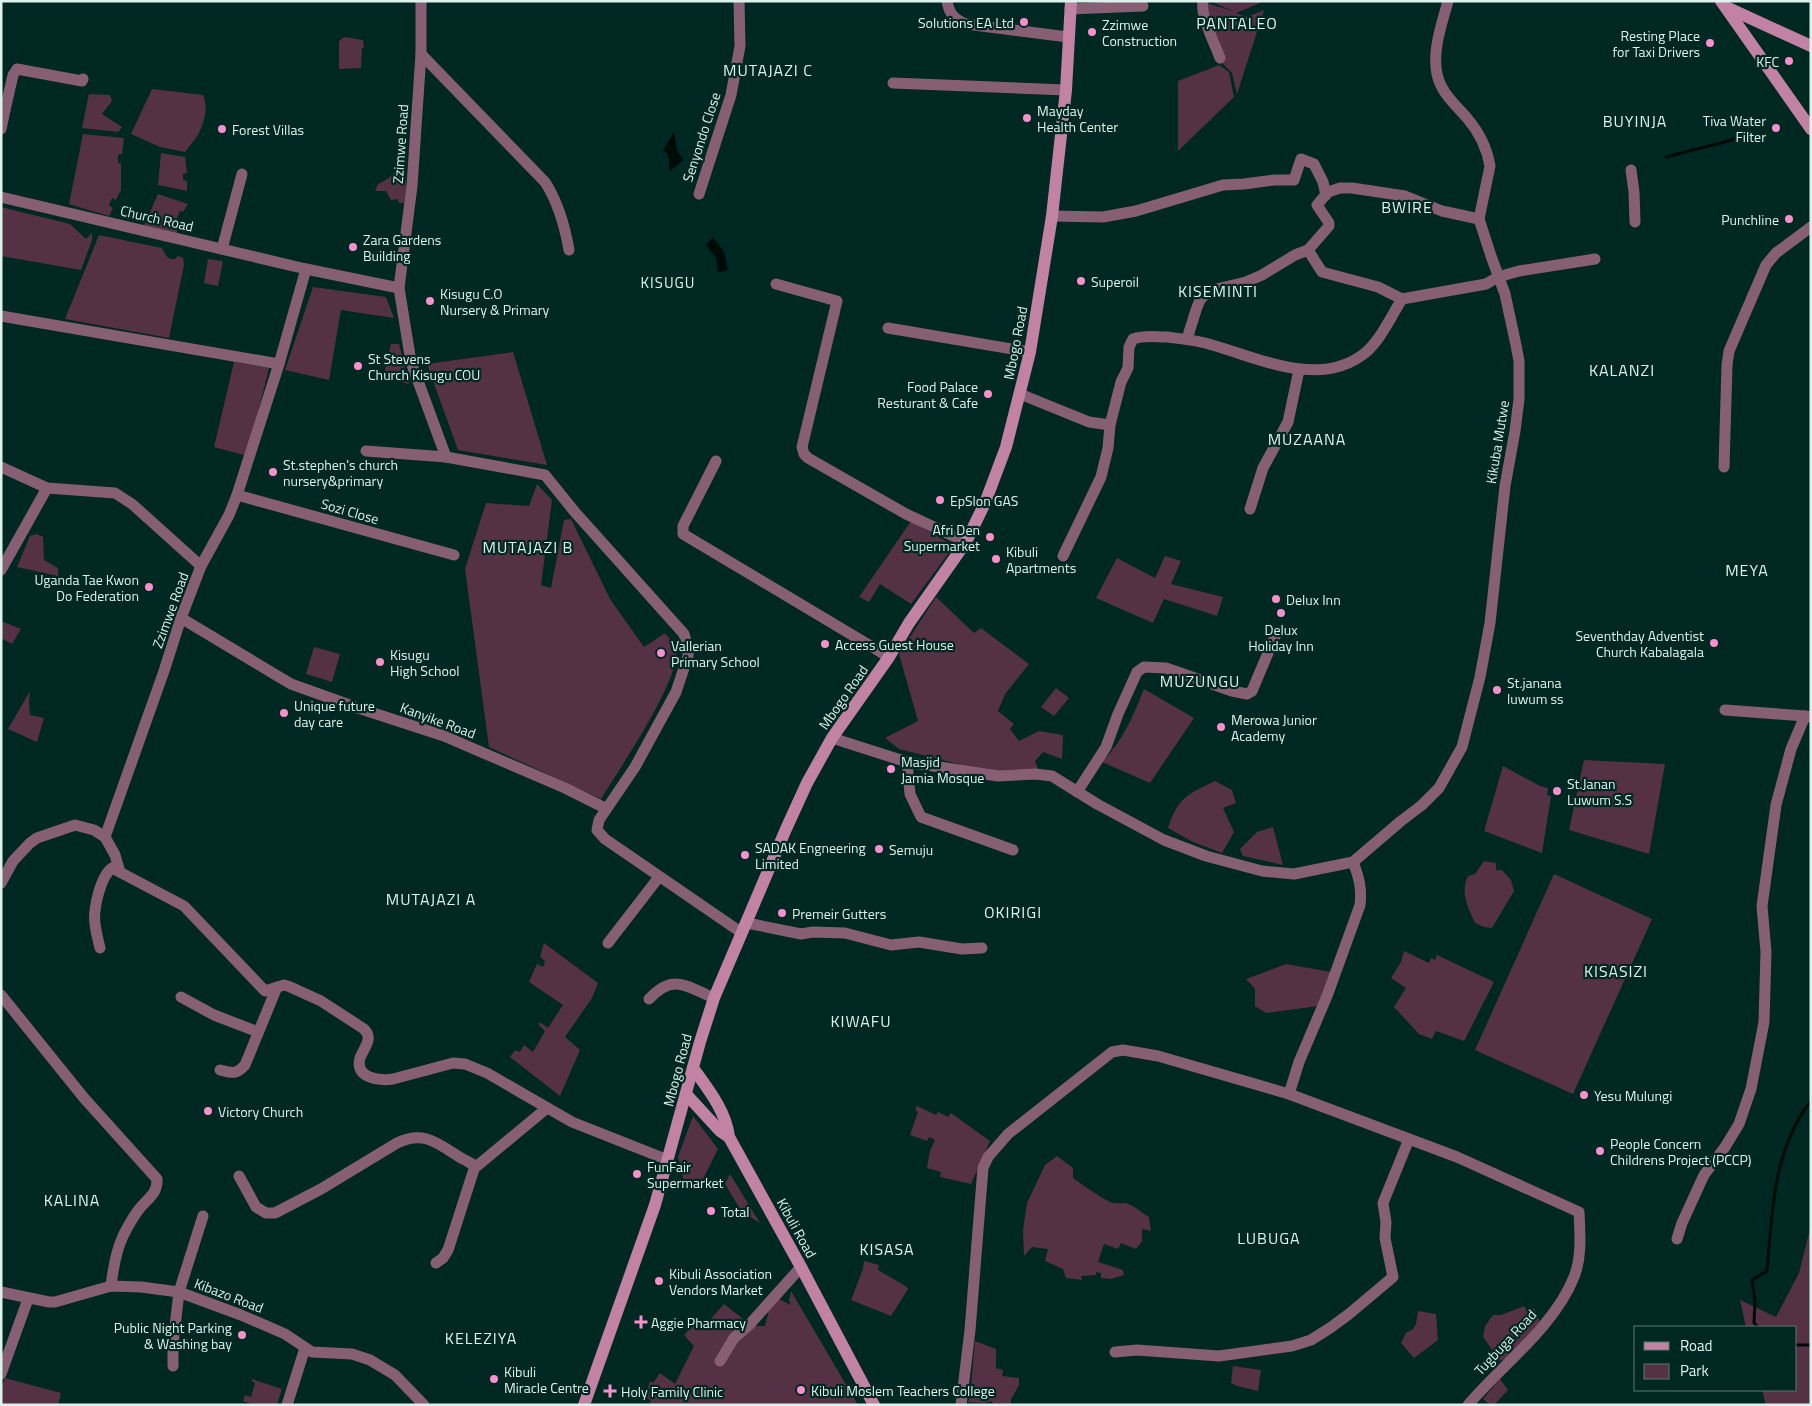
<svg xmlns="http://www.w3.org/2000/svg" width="1812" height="1406" font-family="'Titillium Web',sans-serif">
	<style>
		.green { fill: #553145 }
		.water { fill: #000a07 }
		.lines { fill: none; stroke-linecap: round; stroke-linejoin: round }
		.stream { stroke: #000a07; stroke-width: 3 }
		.street { stroke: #875f74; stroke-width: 11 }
		.secondary { stroke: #c182a4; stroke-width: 12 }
		.poi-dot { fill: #f890ca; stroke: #002822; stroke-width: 2 }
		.labels { text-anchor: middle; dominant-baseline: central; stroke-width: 4.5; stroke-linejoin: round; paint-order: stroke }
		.poi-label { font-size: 14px; fill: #ddf2ed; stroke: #002822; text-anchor: start }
		.street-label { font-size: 14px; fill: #ddf2ed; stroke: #002822 }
		.neighbourhood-label { font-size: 15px; letter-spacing: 1px; fill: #ddf2ed; stroke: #002822 }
		.quarter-label { font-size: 16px; letter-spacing: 1px; fill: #ddf2ed; stroke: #002822 }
	</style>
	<rect width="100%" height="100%" fill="#002822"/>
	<!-- green -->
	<g class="green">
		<polygon points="1210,1 1265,1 1236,13 1247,17 1264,10 1237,94 1232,73 1222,63 1203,7 1206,3 1233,11"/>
		<polygon points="344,37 363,40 364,48 362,48 361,68 339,69 339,41"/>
		<polygon points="1219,65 1229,72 1234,97 1178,151 1178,81"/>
		<path d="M152 89 203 95C209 108 204 123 198 135 194 141 189 146 185 152L160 147 131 134Z"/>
		<polygon points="89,94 110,95 112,101 102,114 122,127 118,132 82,128"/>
		<polygon points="83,134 124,138 122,154 118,155 118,163 121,163 121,190 116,200 112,198 109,205 113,208 109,216 69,204"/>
		<polygon points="161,153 185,157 187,173 183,174 183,180 187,181 187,191 158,185"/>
		<path d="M398 168C410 176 406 190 404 203H399L397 199 391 200 386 191H375L378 184 389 178Z"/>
		<polygon points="158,194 188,204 183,212 180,211 176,220 180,222 177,229 177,235 143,228"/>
		<polygon points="1,207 70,224 86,239 92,233 92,240 81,270 1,256"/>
		<polygon points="99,235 162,248 167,257 171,259 175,259 178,256 183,258 184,265 169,338 65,319"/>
		<polygon points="208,259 223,261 218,286 204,283"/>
		<polygon points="313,287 386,297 394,318 341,310 329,380 285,370"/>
		<polygon points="391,344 399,344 409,384 383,378"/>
		<polygon points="513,352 547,465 458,450 427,364"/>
		<polygon points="234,362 269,368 247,456 214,447"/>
		<path d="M537 484 552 500 541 585 551 588 564 520 571 519 610 599 644 647 665 633C669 638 675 644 676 649 681 680 619 769 601 799L489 747 465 569 486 503 529 506Z"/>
		<polygon points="911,521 954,546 911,604 880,584 869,602 859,597"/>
		<polygon points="37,534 43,537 44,560 58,568 58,576 17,567 30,536"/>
		<polygon points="1165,556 1181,561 1171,584 1223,597 1217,616 1164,599 1153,623 1096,598 1117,558 1155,578"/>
		<polygon points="936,597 974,633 981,628 1029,664 1005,694 998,711 1014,724 1010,729 1019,741 1039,731 1063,735 1062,759 1043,752 1035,761 1039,771 997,774 899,749 885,738 918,721 899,654"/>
		<polygon points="1,621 21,629 12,644 1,638"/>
		<polygon points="314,647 340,654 332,682 306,674"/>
		<polygon points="1056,688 1069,698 1054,716 1041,707"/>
		<path d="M1144 689 1194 718 1150 783 1102 762C1123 741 1133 716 1144 689Z"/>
		<polygon points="30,691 29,703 30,715 44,718 37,742 8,729"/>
		<polygon points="1584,760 1665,764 1649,854 1569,830"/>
		<polygon points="1503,766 1540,786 1548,788 1547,795 1551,796 1542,853 1484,831"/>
		<path d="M1215 781 1232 790 1236 803 1223 808 1234 832 1222 853 1193 842 1168 828C1178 797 1188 794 1215 781Z"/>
		<polygon points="1273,827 1283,865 1243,856 1240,849 1257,832"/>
		<path d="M1484 861 1496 863V870H1502L1511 880 1514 891 1492 928 1484 927 1475 923C1468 907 1460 893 1468 876L1475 874Z"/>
		<polygon points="1554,874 1652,919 1573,1094 1475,1050"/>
		<polygon points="544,943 598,983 592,998 565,1037 580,1050 560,1096 510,1057 515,1050 520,1052 524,1045 533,1052 545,1031 539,1025 540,1022 548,1028 563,1005 529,982 537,964 543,967 545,961 540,957"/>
		<polygon points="1404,951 1429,963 1431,958 1435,960 1437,955 1494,982 1464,1041 1436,1031 1432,1039 1419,1034 1394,1007 1406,988 1391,978 1401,962"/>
		<polygon points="1286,964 1331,972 1318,1006 1266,1013 1255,1006 1255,989 1246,979"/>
		<polygon points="917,1106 936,1115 938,1112 948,1117 951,1113 990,1141 971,1184 940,1177 941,1172 927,1168 930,1151 935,1140 929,1137 927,1141 910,1135 918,1112 915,1110"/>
		<polygon points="693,1116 718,1149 703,1179 691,1185 684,1181 678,1157"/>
		<path d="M1057 1156 1073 1168V1178C1078 1182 1109 1203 1113 1203 1117 1204 1122 1203 1125 1203 1135 1205 1141 1213 1149 1217L1151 1231 1142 1229V1241L1136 1249 1121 1243 1118 1249 1104 1244 1098 1262 1123 1270 1124 1275 1111 1279 1101 1278V1273L1096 1272V1275L1081 1276 1082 1280 1066 1278 1063 1269 1045 1261 1048 1249 1032 1247 1024 1256 1023 1230 1027 1203 1045 1165Z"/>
		<polygon points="730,1174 760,1223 742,1212 725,1184"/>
		<polygon points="1811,1225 1811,1405 1766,1405 1762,1390 1796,1390 1796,1327 1746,1327 1740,1300 1776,1317 1799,1273"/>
		<polygon points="864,1261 879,1265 878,1270 907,1287 908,1289 891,1316 851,1300 863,1269"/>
		<polygon points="791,1291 858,1405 648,1405 651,1401 645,1396 650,1381 653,1383 660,1373 675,1384 694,1346 684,1335 698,1320 708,1322 724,1304 743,1319 741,1323 745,1326 765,1326 769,1310 779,1299 791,1305 789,1300"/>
		<polygon points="1524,1306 1528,1312 1534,1308 1540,1322 1511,1356 1500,1361 1483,1337 1485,1326 1493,1315 1501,1315"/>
		<polygon points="1418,1311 1436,1314 1438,1340 1414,1358 1401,1343 1406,1333 1413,1329 1416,1324"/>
		<polygon points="975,1341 996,1349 996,1368 1003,1370 1002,1376 1019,1378 1019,1385 1011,1399 1011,1405 993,1405 992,1401 984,1403 968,1402 970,1397"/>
		<polygon points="1233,1366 1261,1370 1258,1391 1237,1386 1231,1383"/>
		<polygon points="5,1378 61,1393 58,1405 1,1405 1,1388"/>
		<polygon points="252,1379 282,1389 277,1405 254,1405 243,1401 245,1395 251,1397 255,1383 252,1381"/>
		<polygon points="1500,1379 1508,1390 1494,1405 1490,1405 1483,1399"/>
	</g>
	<!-- water -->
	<g class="water">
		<polygon points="674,132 677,150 683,160 670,171 668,155 663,150"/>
		<polygon points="713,237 724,252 728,270 718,273 716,258 706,245"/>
	</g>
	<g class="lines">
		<!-- stream -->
		<g class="stream">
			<polyline points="1666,157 1732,140 1741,134"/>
			<path d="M1758 1327 1754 1323 1755 1300 1752 1280 1767 1271C1772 1214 1773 1148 1811 1101"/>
			<polyline points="1796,1345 1811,1345"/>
		</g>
		<!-- street -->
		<g class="street">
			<polyline points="421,1 421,54 412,186 399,288 411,362 446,457"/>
			<path d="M947 1C949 14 955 20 966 24L1068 37"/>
			<path d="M1203 1C1200 16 1215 44 1220 58"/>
			<polyline points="1070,9 1143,6"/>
			<path d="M421 54 545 182C558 202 565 227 569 250"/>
			<polyline points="893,83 1066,90"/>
			<polyline points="1,109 5,110 1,129"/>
			<polyline points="5,110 13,75 17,69 82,81 83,79"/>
			<polyline points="1631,170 1634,192 1635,222"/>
			<polyline points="699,194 731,95 740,46 739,1"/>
			<polyline points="1,197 306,269 399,288"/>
			<polyline points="1052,216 1103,217 1136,211 1223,185 1244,184 1274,180 1294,180 1301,159 1314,164 1323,182 1326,195"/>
			<polyline points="222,249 242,174"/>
			<polyline points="1308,250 1322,272 1378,287 1402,299"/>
			<polyline points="776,284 837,301 802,447 804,454 808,458 906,514 966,542"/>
			<polyline points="1,316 279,364"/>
			<polyline points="888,328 1030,352"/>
			<polyline points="1187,339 1196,310 1200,300 1208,291 1246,282 1262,275 1295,255 1308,250 1329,226 1329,223 1317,205 1328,192 1340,188 1352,188 1405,196 1442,211 1479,219"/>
			<polyline points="1020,394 1089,422 1110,425"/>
			<polyline points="366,451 446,457 545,475 574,511 684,634 688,648 688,656 676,692 635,767 599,820 597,830 605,839 742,933"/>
			<polyline points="716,461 683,526 683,534 889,657"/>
			<polyline points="1,467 47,488 115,493 132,504 201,566"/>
			<polyline points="1724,467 1727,365 1729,351 1766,265 1776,253 1811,227"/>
			<polyline points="237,495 454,555"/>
			<polyline points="1250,509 1263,468 1288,422 1299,370"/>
			<path d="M1063 556 1101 477 1108 448 1110 425 1121 382 1128 368 1129 347 1133 339C1144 335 1155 337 1167 337 1182 339 1197 340 1212 345 1259 358 1320 389 1365 353 1380 341 1392 315 1402 299L1486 284 1498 277 1519 271 1595 259"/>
			<polyline points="1,570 47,488"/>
			<polyline points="181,618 291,684 358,708 444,736 565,788 605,808"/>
			<polyline points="1725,710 1805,716"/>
			<path d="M832 738 907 762 998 776 1035 774 1052 776 1097 804 1164 840 1206 856 1262 871 1294 874 1353 862 1401 821 1422 805 1439 788 1462 747 1480 677 1490 623 1505 486 1515 431 1519 399V361L1516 345 1505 294 1491 256 1479 219 1490 166C1487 148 1479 132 1467 118 1455 104 1441 93 1437 74 1432 50 1442 24 1448 1"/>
			<polyline points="907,762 910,794 921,817 1013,850"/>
			<polyline points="1077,792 1106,747 1118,714 1137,672 1144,667 1166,668 1232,691 1247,694 1252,691 1276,634"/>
			<polyline points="105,837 164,671 181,618 201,566 229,515 237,495 279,364 306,269"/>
			<polyline points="1,883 13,861 30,843 37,838 75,825 94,830 105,837 115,855 120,872"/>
			<polyline points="747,923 801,934 813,932 845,933 891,945 919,942 962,949 982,948"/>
			<polyline points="608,943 659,877"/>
			<path d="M100 948C98 940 96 932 95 924 93 910 100 877 112 868L184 906 265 991 284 985 288 986 321 1001 364 1029C367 1032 369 1035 368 1040 367 1046 362 1052 360 1058 354 1078 379 1081 393 1079L453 1063 465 1064 487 1073 572 1122 668 1160"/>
			<path d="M1 995 84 1098 157 1179C158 1195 145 1200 137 1212 132 1219 127 1228 123 1236 116 1251 113 1269 111 1286"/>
			<polyline points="181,997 214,1015 258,1032"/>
			<path d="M649 999C673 973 686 986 714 998"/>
			<path d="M220 1070C232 1073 236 1075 245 1065L277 987"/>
			<path d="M1289 1094 1299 1062 1327 996 1360 905C1362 889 1359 877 1353 862"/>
			<path d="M239 1176 256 1207 266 1213H275L321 1189 397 1143C425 1129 439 1145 463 1159 468 1161 472 1165 477 1166L547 1108"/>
			<polyline points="1677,1239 1682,1223 1704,1175 1725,1147 1739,1124 1751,1089 1764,1022 1766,952 1762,906 1776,805 1791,749 1805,716 1811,717"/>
			<polyline points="436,1263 443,1258 448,1250 475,1166"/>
			<polyline points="1,1292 49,1302 55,1302 111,1286 141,1287 179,1292 241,1315 285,1334 312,1352 352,1354 370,1360 395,1375 424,1405"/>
			<polyline points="1115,1352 1137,1350 1219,1356 1292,1346 1311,1340 1330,1328 1349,1314 1393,1277 1385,1238 1386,1222 1383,1203 1409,1139"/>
			<polyline points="720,1361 734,1338 750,1324 801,1267"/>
			<polyline points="173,1366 173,1344 179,1292 203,1216"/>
			<polyline points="1,1374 28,1299"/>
			<polyline points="287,1405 305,1348"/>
			<path d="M961 1405 970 1330 983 1168 988 1157 1008 1134 1112 1052 1123 1050 1158 1056 1289 1094 1457 1157 1579 1212C1580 1234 1582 1257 1574 1277 1554 1327 1502 1365 1468 1405"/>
		</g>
		<!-- secondary -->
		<g class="secondary">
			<polyline points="1721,1 1811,129"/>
			<polyline points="1726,7 1811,46"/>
			<path d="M693 1068C708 1089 726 1111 729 1137L801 1267 874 1405"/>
			<polyline points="686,1094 720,1131 729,1137"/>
			<polyline points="584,1405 655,1205 700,1042 714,998 786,829 807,783 832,738 889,657 909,623 966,542 985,503 1006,447 1030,352 1052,216 1066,90 1071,1"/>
		</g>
	</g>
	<!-- markers -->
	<g class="poi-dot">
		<circle cx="1024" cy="22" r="5"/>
		<circle cx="1092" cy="32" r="5"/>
		<circle cx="1710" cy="43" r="5"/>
		<circle cx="1789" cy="61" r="5"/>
		<circle cx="1027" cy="118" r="5"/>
		<circle cx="1776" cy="128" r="5"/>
		<circle cx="222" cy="129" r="5"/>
		<circle cx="1789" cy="219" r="5"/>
		<circle cx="353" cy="247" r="5"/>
		<circle cx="1081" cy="281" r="5"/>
		<circle cx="430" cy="301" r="5"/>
		<circle cx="358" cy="366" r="5"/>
		<circle cx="988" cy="394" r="5"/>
		<circle cx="273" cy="472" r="5"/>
		<circle cx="940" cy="500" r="5"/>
		<circle cx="990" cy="537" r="5"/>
		<circle cx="996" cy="559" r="5"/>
		<circle cx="149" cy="587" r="5"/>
		<circle cx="1276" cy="599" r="5"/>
		<circle cx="1281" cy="613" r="5"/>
		<circle cx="1714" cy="643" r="5"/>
		<circle cx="825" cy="644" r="5"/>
		<circle cx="661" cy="653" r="5"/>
		<circle cx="380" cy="662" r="5"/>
		<circle cx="1497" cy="690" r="5"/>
		<circle cx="284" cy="713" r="5"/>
		<circle cx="1221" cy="727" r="5"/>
		<circle cx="891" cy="769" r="5"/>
		<circle cx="1557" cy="791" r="5"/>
		<circle cx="879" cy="849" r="5"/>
		<circle cx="745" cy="855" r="5"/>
		<circle cx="782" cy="913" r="5"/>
		<circle cx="1584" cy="1095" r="5"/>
		<circle cx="208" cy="1111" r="5"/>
		<circle cx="1600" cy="1151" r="5"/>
		<circle cx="637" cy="1174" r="5"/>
		<circle cx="711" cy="1211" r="5"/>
		<circle cx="659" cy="1281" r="5"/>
		<path d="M638.5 1314.5h5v5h5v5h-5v5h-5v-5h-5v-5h5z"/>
		<circle cx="242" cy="1335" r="5"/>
		<circle cx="494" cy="1379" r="5"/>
		<circle cx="801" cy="1390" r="5"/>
		<path d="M607.5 1383.5h5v5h5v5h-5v5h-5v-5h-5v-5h5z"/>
	</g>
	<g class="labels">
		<!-- poi labels -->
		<g class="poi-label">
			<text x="1014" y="22" text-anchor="end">Solutions EA Ltd</text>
			<text x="1102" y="24">Zzimwe<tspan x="1102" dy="16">Construction</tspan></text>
			<text x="1700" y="35" text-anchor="end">Resting Place<tspan x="1700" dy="16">for Taxi Drivers</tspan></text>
			<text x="1779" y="61" text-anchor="end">KFC</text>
			<text x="1037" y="110">Mayday<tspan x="1037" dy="16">Health Center</tspan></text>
			<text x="1766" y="120" text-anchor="end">Tiva Water<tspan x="1766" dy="16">Filter</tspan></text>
			<text x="232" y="129">Forest Villas</text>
			<text x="1779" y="219" text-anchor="end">Punchline</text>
			<text x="363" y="239">Zara Gardens<tspan x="363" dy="16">Building</tspan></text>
			<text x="1091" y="281">Superoil</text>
			<text x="440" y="293">Kisugu C.O<tspan x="440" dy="16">Nursery &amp; Primary</tspan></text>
			<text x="368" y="358">St Stevens<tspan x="368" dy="16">Church Kisugu COU</tspan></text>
			<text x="978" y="386" text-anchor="end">Food Palace<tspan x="978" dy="16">Resturant &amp; Cafe</tspan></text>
			<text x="283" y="464">St.stephen's church<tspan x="283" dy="16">nursery&amp;primary</tspan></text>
			<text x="950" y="500">EpSlon GAS</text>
			<text x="980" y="529" text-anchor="end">Afri Den<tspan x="980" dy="16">Supermarket</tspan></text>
			<text x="1006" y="551">Kibuli<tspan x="1006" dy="16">Apartments</tspan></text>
			<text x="139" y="579" text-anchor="end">Uganda Tae Kwon<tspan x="139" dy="16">Do Federation</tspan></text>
			<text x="1286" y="599">Delux Inn</text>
			<text x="1281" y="629" text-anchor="middle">Delux<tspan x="1281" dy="16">Holiday Inn</tspan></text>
			<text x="1704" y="635" text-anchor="end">Seventhday Adventist<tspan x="1704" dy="16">Church Kabalagala</tspan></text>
			<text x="835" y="644">Access Guest House</text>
			<text x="671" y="645">Vallerian<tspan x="671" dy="16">Primary School</tspan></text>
			<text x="390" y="654">Kisugu<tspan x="390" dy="16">High School</tspan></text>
			<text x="1507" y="682">St.janana<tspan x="1507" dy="16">luwum ss</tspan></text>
			<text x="294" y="705">Unique future<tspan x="294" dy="16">day care</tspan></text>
			<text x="1231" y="719">Merowa Junior<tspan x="1231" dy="16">Academy</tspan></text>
			<text x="901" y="761">Masjid<tspan x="901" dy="16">Jamia Mosque</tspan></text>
			<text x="1567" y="783">St.Janan<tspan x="1567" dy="16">Luwum S.S</tspan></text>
			<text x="755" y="847">SADAK Engneering<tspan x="755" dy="16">Limited</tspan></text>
			<text x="889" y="849">Semuju</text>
			<text x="792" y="913">Premeir Gutters</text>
			<text x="1594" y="1095">Yesu Mulungi</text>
			<text x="218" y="1111">Victory Church</text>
			<text x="1610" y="1143">People Concern<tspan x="1610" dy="16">Childrens Project (PCCP)</tspan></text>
			<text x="647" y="1166">FunFair<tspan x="647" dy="16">Supermarket</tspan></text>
			<text x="721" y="1211">Total</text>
			<text x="669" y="1273">Kibuli Association<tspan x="669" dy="16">Vendors Market</tspan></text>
			<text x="651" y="1322">Aggie Pharmacy</text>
			<text x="232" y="1327" text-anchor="end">Public Night Parking<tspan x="232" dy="16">&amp; Washing bay</tspan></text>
			<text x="504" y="1371">Kibuli<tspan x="504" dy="16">Miracle Centre</tspan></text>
			<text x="811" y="1390">Kibuli Moslem Teachers College</text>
			<text x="621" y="1391">Holy Family Clinic</text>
		</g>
		<!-- street labels -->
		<g class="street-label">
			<text transform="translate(701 137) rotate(-72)">Senyondo Close</text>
			<text transform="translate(400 144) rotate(-86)">Zzimwe Road</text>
			<text transform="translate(157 218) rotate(13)">Church Road</text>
			<text transform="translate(1015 343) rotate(-79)">Mbogo Road</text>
			<text transform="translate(1497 442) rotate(-81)">Kikuba Mutwe</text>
			<text transform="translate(350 511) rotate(16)">Sozi Close</text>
			<text transform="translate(170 610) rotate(-70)">Zzimwe Road</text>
			<text transform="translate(843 697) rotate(-55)">Mbogo Road</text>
			<text transform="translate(438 720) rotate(20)">Kanyike Road</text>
			<text transform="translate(677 1070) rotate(-75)">Mbogo Road</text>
			<text transform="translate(797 1228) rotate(61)">Kibuli Road</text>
			<text transform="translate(229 1295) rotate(21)">Kibazo Road</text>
			<text transform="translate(1505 1342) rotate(-47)">Tugbuga Road</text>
		</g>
		<!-- neighbourhood labels -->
		<g class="neighbourhood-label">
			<text x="668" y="282">KISUGU</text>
		</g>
		<!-- quarter labels -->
		<g class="quarter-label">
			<text x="1237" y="23">PANTALEO</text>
			<text x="768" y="70">MUTAJAZI C</text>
			<text x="1635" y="121">BUYINJA</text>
			<text x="1407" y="207">BWIRE</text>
			<text x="1218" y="291">KISEMINTI</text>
			<text x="1622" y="370">KALANZI</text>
			<text x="1307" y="439">MUZAANA</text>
			<text x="528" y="547">MUTAJAZI B</text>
			<text x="1747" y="570">MEYA</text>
			<text x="1200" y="681">MUZUNGU</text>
			<text x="431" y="899">MUTAJAZI A</text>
			<text x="1013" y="912">OKIRIGI</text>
			<text x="1616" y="971">KISASIZI</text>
			<text x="861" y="1021">KIWAFU</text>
			<text x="72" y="1200">KALINA</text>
			<text x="1269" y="1238">LUBUGA</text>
			<text x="887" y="1249">KISASA</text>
			<text x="481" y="1338">KELEZIYA</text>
		</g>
	</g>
	<!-- border -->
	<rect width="1812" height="1406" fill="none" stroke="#ddf2ed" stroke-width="5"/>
	<!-- legend -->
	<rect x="1634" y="1326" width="162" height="65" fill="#002822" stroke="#587973"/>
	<rect x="1644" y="1342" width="25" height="8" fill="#c182a4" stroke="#587973"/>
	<text x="1680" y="1351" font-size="15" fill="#ddf2ed">Road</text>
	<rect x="1644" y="1364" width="25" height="15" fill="#553145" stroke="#587973"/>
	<text x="1680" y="1376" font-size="15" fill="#ddf2ed">Park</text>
</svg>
